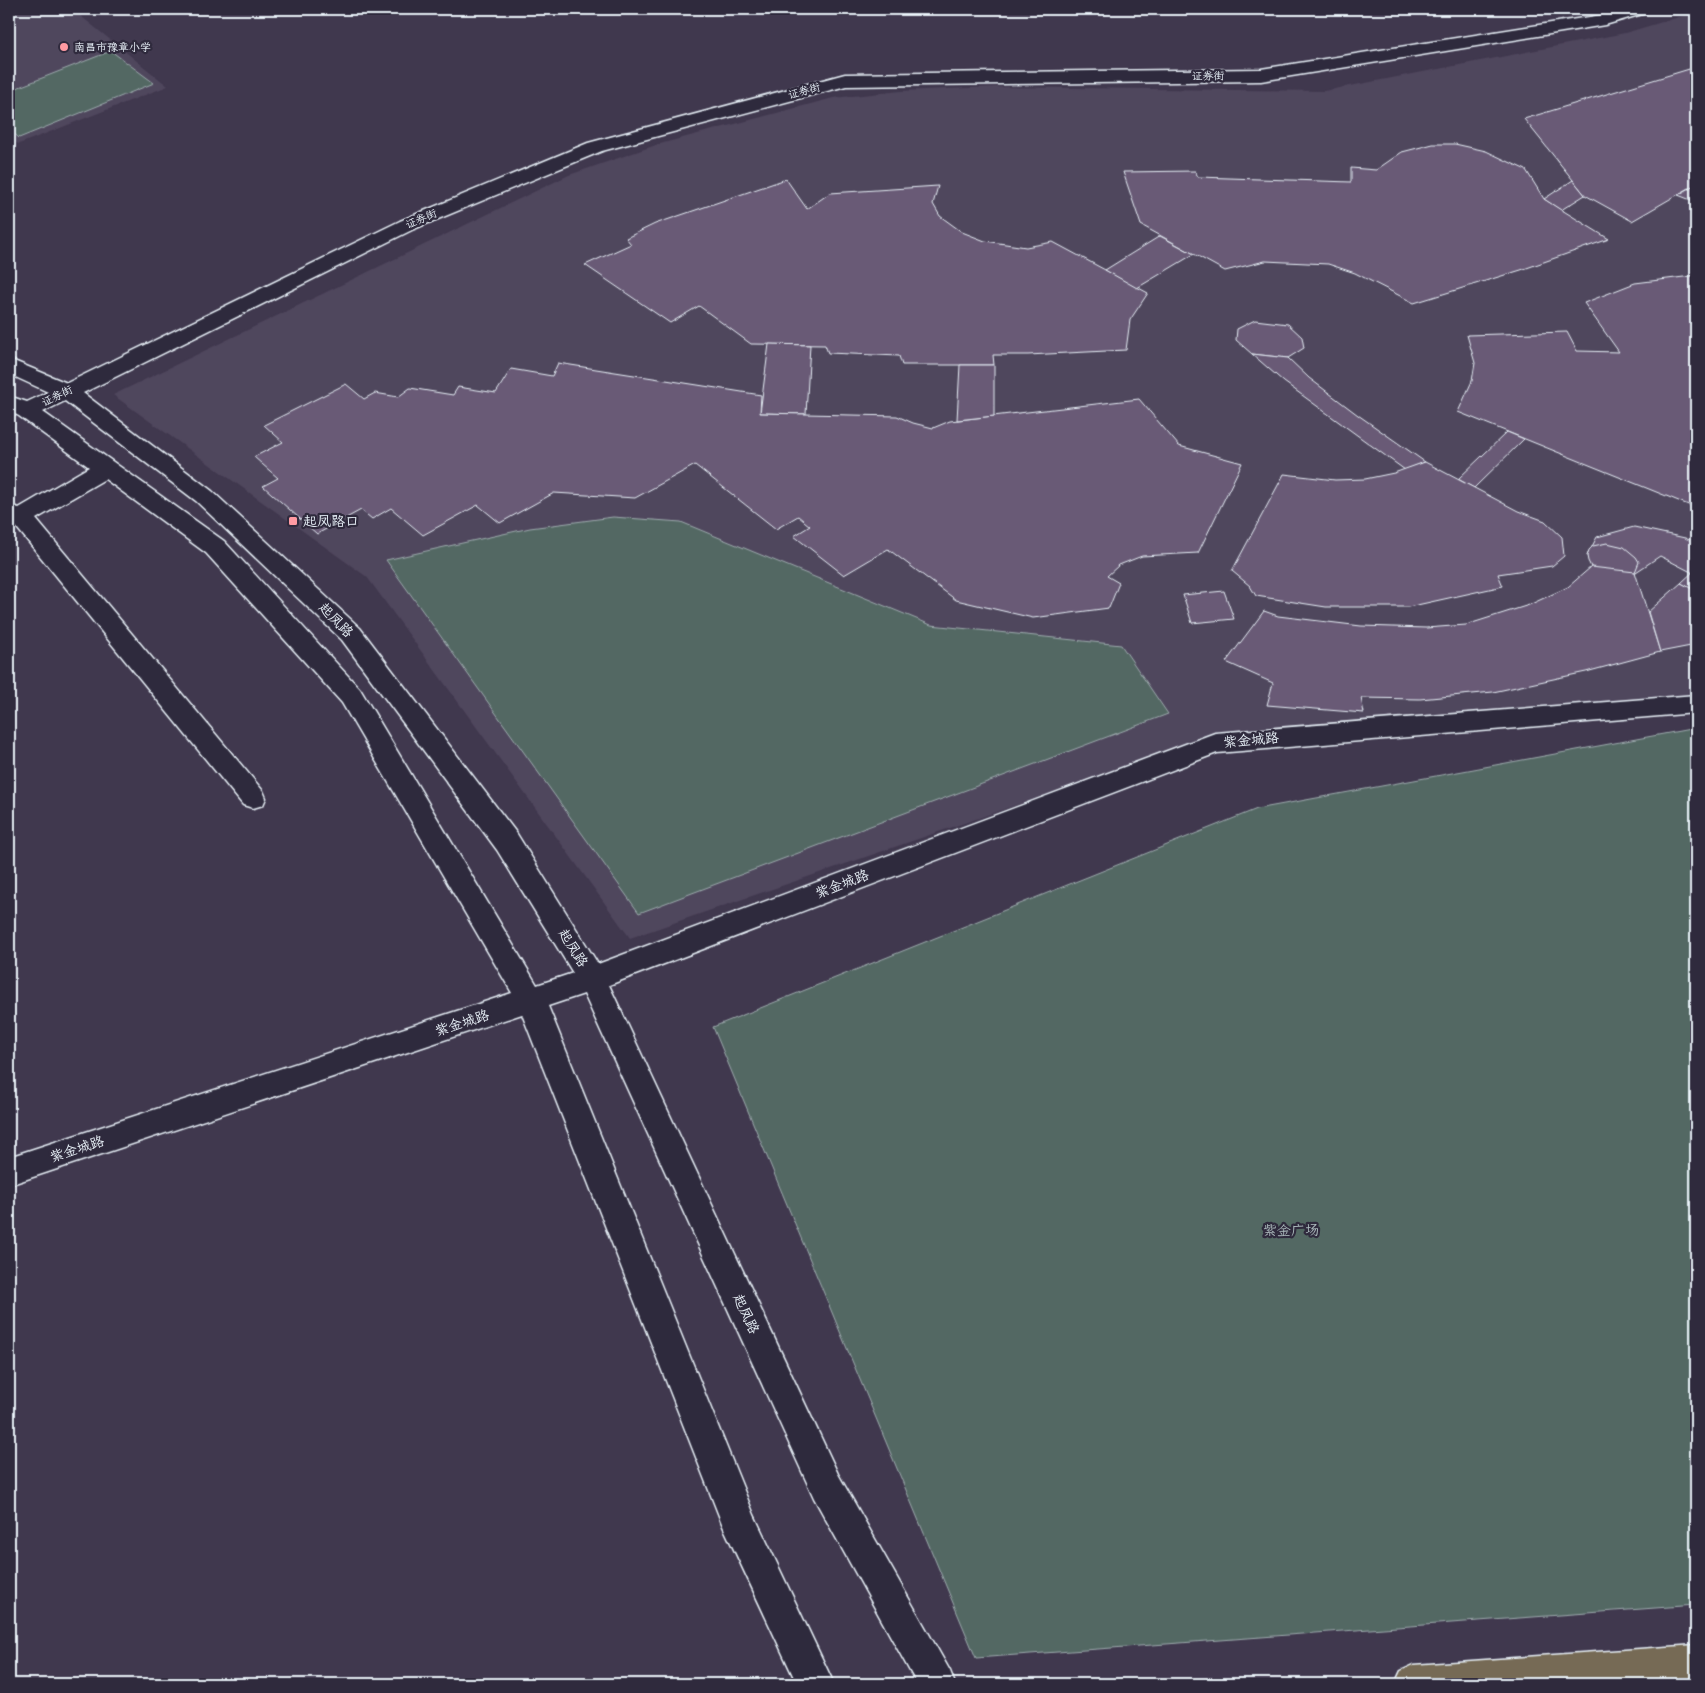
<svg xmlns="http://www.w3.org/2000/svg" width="1705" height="1693" font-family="'Balsamiq Sans','LXGW WenKai TC',sans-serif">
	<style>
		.built { fill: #4f465d }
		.green { fill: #536864; stroke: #9eacae }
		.building { fill: #695a76; stroke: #e8f1f8 }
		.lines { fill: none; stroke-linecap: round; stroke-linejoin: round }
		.minor-casing { stroke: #e8f1f8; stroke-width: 3 }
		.major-casing { stroke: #e8f1f8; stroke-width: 3 }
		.minor { fill: #2f2a3d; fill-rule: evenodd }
		.major { fill: #766a54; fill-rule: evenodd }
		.poi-dot { fill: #ff9aa2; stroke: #2f2a3d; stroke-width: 2 }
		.labels { text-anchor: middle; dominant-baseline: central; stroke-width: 4.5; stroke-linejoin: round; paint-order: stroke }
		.far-poi-label { font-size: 11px; fill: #e8f1f8; stroke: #2f2a3d; text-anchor: start }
		.far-street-label { font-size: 11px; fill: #e8f1f8; stroke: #2f2a3d }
		.poi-label { font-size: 14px; fill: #e8f1f8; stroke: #2f2a3d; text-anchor: start }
		.street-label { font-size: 14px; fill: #e8f1f8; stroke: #2f2a3d }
		.park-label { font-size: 14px; fill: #acbabd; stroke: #2f2a3d }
	</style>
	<rect width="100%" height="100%" fill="#40384e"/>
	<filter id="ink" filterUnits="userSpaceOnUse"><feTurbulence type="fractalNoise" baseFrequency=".02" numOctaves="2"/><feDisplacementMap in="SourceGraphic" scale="10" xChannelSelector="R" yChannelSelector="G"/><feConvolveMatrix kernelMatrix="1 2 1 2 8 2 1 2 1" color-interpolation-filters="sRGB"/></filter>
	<g filter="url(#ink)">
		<!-- built -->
		<g class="built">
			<polygon points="9,9 72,9 168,86 19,144 9,140"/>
			<polygon points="1696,12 1696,698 1220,735 630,938 367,577 113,395 569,175 656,145 833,98 901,91 994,87 1324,91 1625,33"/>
		</g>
		<!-- green -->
		<g class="green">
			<polygon points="111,51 154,83 19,138 9,129 9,91"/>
			<polygon points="613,517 681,522 931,625 1121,645 1168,714 639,913 386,560 530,528"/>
			<polygon points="1696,728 1696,1605 976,1658 713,1027 1257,809"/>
		</g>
		<!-- building -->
		<g class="building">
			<polygon points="1696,67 1696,184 1632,221 1585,195 1524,119"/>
			<polygon points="1433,144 1455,144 1486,151 1526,170 1544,199 1609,239 1521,270 1414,303 1355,273 1328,264 1265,261 1225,271 1141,225 1123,172 1195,171 1198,177 1351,182 1351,168 1376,170 1402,152"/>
			<polygon points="786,179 807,209 830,193 938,186 933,204 940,216 962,232 985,241 1026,247 1053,242 1148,293 1130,320 1126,350 1028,355 993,355 994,365 902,365 899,356 828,353 825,345 751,344 699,306 670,323 585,265 631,244 626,238 655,224"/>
			<polygon points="1573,180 1585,195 1561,210 1544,199"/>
			<polygon points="1690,188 1696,190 1696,202 1678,195"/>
			<polygon points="1160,236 1194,254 1137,288 1105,270"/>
			<polygon points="1692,276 1696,276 1696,508 1458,412 1472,381 1475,363 1467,335 1567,332 1577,351 1619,352 1584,303 1635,283"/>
			<polygon points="1255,320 1288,324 1302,337 1304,348 1288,358 1252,354 1236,340 1237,329"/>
			<polygon points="769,344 810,345 806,414 760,413"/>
			<polygon points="1252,354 1288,358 1309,378 1358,415 1425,462 1405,470 1284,382"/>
			<polygon points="558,363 761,395 760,413 897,416 913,423 933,428 950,421 1139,399 1179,446 1242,463 1198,553 1142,556 1119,565 1107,576 1119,583 1109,608 1033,618 956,600 888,549 844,575 794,536 810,526 798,516 776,529 695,465 635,498 554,493 500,523 478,505 423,535 391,508 372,519 361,510 317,534 263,486 278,478 254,457 283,442 264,425 346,384 364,399 375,393 398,397 410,388 453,395 458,387 496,393 511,369 552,376"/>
			<polygon points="960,365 994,365 994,416 957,420"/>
			<polygon points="1507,432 1524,439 1474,488 1458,479"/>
			<polygon points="1425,462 1518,511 1545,521 1562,537 1564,556 1552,566 1498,574 1503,586 1408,607 1326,607 1256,596 1250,586 1232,571 1284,474 1335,480 1365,479 1394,473"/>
			<polygon points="1634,527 1685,538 1696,543 1696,569 1693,573 1660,556 1630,576 1622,578 1605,575 1591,567 1587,556 1597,537"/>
			<polygon points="1607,543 1624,547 1636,557 1639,562 1635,572 1622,578 1614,577 1605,575 1591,567 1588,561 1587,556 1589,550 1593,546"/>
			<polygon points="1591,567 1635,572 1660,652 1586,672 1493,692 1420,699 1361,698 1364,713 1267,705 1273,683 1226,662 1264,611 1278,616 1361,626 1426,628 1466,625 1529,605 1568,587"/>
			<polygon points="1696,569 1696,591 1681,583"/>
			<polygon points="1681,583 1696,591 1696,645 1660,652 1648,612"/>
			<polygon points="1224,591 1234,619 1192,623 1183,595"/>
		</g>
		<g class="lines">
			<!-- minor casing -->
			<g class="minor-casing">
				<path id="minor" d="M1622 9H1649L1646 13 1605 25 1261 81 846 86 602 151 414 229 83 393 212 491 360 628 517 834 598 964 1215 733 1696 695V713L1217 753 609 985 838 1474 950 1671 955 1684H917L814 1498 584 994 548 1006 754 1515 834 1684H797L723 1526 522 1014 9 1185V1157L512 993 342 703 206 553 105 479 36 519 263 791 266 798 263 805 253 808 243 805 13 523 9 521V505L19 508 89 467 19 416 9 411V396L27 402 48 392 9 374V359L67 383 400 221 588 143 845 74 1261 69 1602 15ZM65 401 196 501 342 640 497 850 573 973 537 985 360 689 224 541 43 412Z"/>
			</g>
			<!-- major casing -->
			<g class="major-casing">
				<polygon id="major" points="1696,1645 1696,1681 1659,1684 1395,1684 1401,1671 1414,1665"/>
			</g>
			<!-- minor -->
			<use href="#minor" class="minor"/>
			<!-- major -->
			<use href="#major" class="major"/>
		</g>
	</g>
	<!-- markers -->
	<g class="poi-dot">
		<circle cx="64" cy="47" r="5"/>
		<rect x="288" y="516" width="10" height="10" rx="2.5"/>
	</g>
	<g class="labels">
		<!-- far-poi labels -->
		<g class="far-poi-label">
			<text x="74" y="47">南昌市豫章小学</text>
		</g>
		<!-- far-street labels -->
		<g class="far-street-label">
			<text transform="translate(1208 76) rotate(-1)">证券街</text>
			<text transform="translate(804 91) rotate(-15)">证券街</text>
			<text transform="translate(421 219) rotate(-23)">证券街</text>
			<text transform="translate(57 396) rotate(-26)">证券街</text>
		</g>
		<!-- poi labels -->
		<g class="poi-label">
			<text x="303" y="521">起凤路口</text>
		</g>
		<!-- street labels -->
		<g class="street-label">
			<text transform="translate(336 620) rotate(45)">起凤路</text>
			<text transform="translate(1251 740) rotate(-5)">紫金城路</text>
			<text transform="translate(842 884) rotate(-21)">紫金城路</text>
			<text transform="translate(573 948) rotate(58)">起凤路</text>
			<text transform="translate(462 1023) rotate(-18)">紫金城路</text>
			<text transform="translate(77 1149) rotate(-18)">紫金城路</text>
			<text transform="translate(746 1314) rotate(65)">起凤路</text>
		</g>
		<!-- park labels -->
		<g class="park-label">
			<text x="1291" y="1230">紫金广场</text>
		</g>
	</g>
	<!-- margin -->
	<rect width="1705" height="1693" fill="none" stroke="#2f2a3d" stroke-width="30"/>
	<rect x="15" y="15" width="1675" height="1663" fill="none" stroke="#e8f1f8" stroke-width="2" filter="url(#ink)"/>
</svg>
